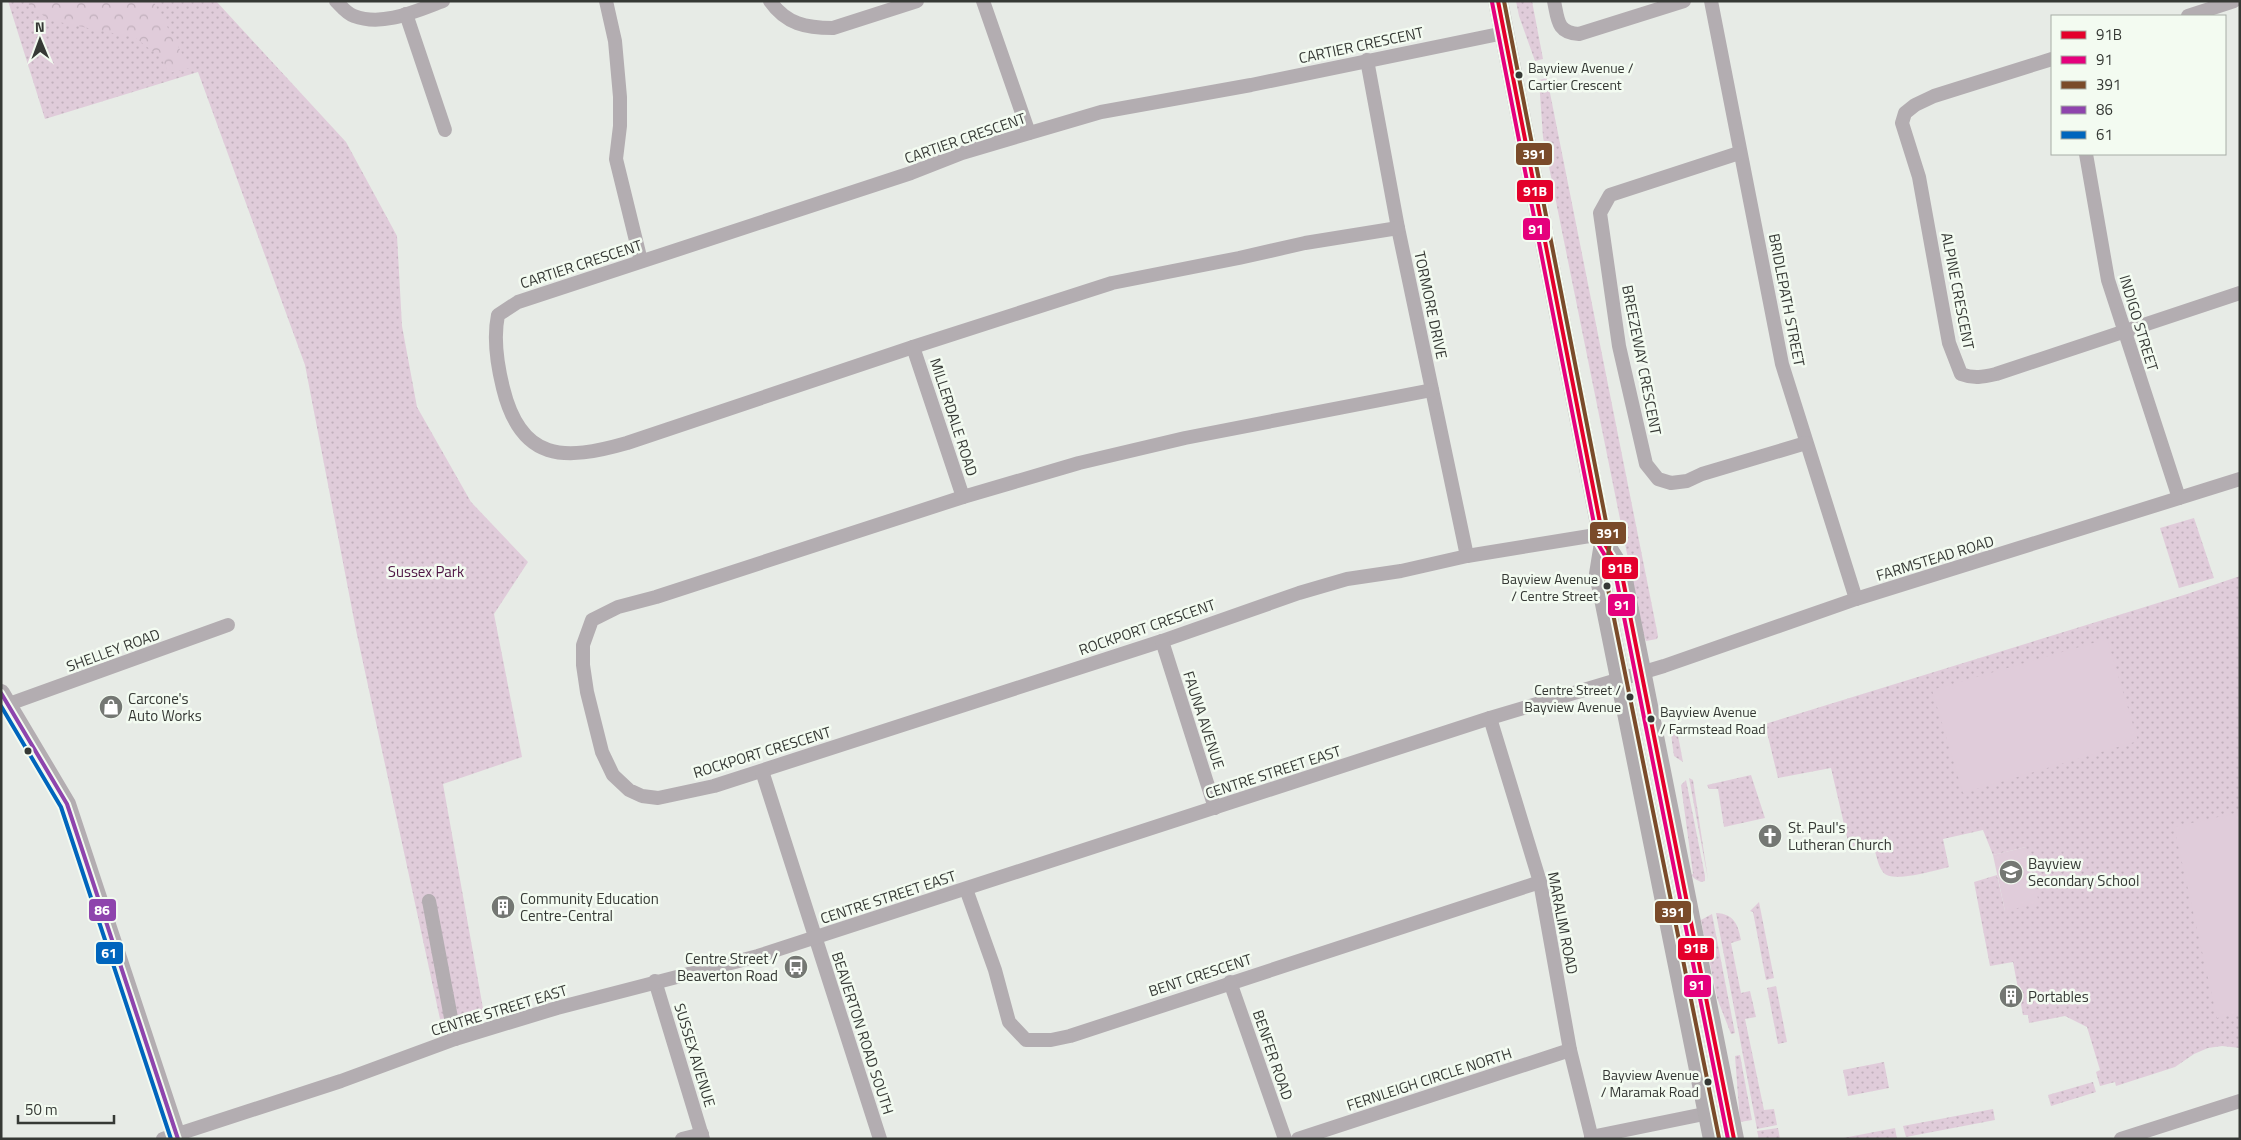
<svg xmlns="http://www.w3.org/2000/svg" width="2241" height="1140" font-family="'Titillium Web',sans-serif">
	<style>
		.grass { fill: url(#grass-dots) }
		.forest { fill: url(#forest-crowns) }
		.garden { fill: #e0ccda }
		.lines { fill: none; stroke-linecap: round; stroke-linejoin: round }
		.minor { stroke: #b3adb1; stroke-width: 14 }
		.tertiary { stroke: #b3adb1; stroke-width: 18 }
		.secondary { stroke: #b1acaf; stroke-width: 20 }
		.bus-1-casing { stroke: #f3fbf1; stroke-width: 8 }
		.bus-2-casing { stroke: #f3fbf1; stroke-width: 8 }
		.bus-3-casing { stroke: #f3fbf1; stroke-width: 8 }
		.bus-4-casing { stroke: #f3fbf1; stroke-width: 8 }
		.bus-5-casing { stroke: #f3fbf1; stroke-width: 8 }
		.bus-1 { stroke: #e4002b; stroke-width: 4 }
		.bus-2 { stroke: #e5007d; stroke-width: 4 }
		.bus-3 { stroke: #7a4b2a; stroke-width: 4 }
		.bus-4 { stroke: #8e44ad; stroke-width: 4 }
		.bus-5 { stroke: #0065bd; stroke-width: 4 }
		.bus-dot { fill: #363935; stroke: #f3fbf1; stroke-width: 2 }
		.labels { text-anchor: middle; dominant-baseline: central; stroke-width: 5; stroke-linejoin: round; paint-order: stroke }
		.bus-label { font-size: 14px; fill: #363935; stroke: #f3fbf1; text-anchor: end }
		.street-label { font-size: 15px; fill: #363935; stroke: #f3fbf1 }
		.park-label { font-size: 15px; fill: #4e1543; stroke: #f3fbf1 }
		.poi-label { font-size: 15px; fill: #363935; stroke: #f3fbf1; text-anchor: start }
		.line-badge { stroke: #f3fbf1; stroke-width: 2 }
		.badge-label { font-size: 14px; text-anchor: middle; font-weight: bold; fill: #fff }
	</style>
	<defs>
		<pattern id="grass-dots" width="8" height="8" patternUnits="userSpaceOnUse" patternTransform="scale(1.25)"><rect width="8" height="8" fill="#e0ccda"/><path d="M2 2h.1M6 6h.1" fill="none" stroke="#c1b0bc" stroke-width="1.8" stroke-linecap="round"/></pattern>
		<pattern id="forest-crowns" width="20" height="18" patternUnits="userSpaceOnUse" patternTransform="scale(1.25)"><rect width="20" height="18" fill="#e0ccda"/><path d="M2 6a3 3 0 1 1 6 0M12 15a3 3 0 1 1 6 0" fill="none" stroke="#c1b0bc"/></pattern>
	</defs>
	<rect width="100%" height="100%" fill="#e7ebe6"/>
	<!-- grass -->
	<g class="grass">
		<polygon points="8,1 216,1 346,142 397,236 402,326 417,407 471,502 528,562 494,614 522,757 443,784 484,1014 440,1019 356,630 305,365 198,72 45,119"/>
		<polygon points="1516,1 1532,1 1543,59 1535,61 1519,16"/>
		<polygon points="1547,78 1658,636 1657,639 1646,641 1643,633 1543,137 1539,80"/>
		<polygon points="2194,518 2214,578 2179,588 2160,528"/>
		<path d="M2240 576V1048L2222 1046 2208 1048 2194 1054 2175 1067 2116 1086 2115 1082 2100 1086 2096 1072 2100 1070 2087 1027 2065 1016 2029 1023 2028 1015H2023L2013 962 1990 966 1974 882 1997 875 2005 911 2026 847 1993 855 1983 830 1943 839 1949 867C1936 870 1891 884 1883 872 1878 866 1877 856 1874 849L1878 848 1876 842 1850 850 1831 768 1778 778 1765 724 2187 594Z"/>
		<polygon points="1676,725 1683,762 1674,756 1670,727"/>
		<polygon points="1751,775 1765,818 1724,827 1718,789 1709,789 1707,785"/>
		<polygon points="1689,778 1693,780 1708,879"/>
		<polygon points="1686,780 1705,876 1705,881 1701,882 1695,879 1691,875 1693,874 1681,785"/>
		<polygon points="1759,902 1774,978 1766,980 1753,912 1750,911"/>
		<path d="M1716 913C1734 914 1738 924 1741 940L1731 943 1741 993 1750 991 1756 1017 1745 1019 1764 1110 1774 1109 1777 1125 1757 1129Z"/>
		<polygon points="1712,914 1735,1033 1731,1034 1717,998 1701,920"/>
		<polygon points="1776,986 1787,1042 1778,1044 1767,988"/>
		<polygon points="1740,1055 1752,1120 1740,1122 1735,1056"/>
		<polygon points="1884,1062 1889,1088 1848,1096 1843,1070"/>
		<polygon points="2093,1082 2096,1092 2051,1106 2048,1095"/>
		<polygon points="1993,1109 1995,1120 1906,1137 1903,1126"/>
		<polygon points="1778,1128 1780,1139 1759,1139 1757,1131"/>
		<polygon points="1895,1128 1897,1139 1838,1139"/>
	</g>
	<!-- forest -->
	<polygon class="forest" points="153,1 190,68 169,73 161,58 132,35 117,34 49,20 26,2"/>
	<!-- garden -->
	<g class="garden">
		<polygon points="2107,639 2138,741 1963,793 1932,690"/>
		<polygon points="2240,812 2240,1013 2217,1018 2174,827"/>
		<polygon points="2026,847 2039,903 2005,911 1993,855"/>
	</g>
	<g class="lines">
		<!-- minor -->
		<g class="minor">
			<path d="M336 1C341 6 347 14 354 16 383 27 416 11 443 1"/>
			<polyline points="606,1 615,41 620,97 620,126 616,159 641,261"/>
			<path d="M770 1C786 24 806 28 833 28L917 1"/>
			<polyline points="983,1 1029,133"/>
			<path d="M1554 1C1558 20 1557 33 1579 34L1684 1"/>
			<polyline points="1711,1 1782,364 1856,599"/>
			<polyline points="406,14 445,130"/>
			<polyline points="2188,16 2234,1"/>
			<path d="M2052 59 1934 96 1915 105 1905 113 1902 123 1919 177 1949 343 1961 374C1974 379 1983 377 1996 374L2240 293"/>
			<polyline points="1367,60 1398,228 1467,556"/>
			<polyline points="1739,153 1610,195 1600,213 1619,346 1646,464 1658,479 1671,483 1687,481 1702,474 1806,443"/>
			<polyline points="2086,154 2108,280 2179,498"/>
			<path d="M1398 228 1305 243 1239 258 1112 283 913 347 627 443C564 461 521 462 503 388 497 364 493 339 498 315L518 302 911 173 962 153 1101 112 1251 85 1504 33"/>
			<polyline points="913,347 963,497"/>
			<polyline points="1432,390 1185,438 1079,463 963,497 656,597 618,607 592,620 583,645 583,665 587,692 602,752 613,775 629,790 642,796 658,798 714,786 1162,641 1299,593 1347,579 1401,571 1467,556 1602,534"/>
			<polyline points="1162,641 1215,808"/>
			<polyline points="9,704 228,625"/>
			<polyline points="1490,718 1540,882 1570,1050 1592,1139"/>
			<polyline points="762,771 880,1139"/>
			<polyline points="966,889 995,970 1009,1022 1026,1040 1051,1040 1070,1036 1540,882"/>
			<polyline points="429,901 455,1039"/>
			<polyline points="655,981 703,1139"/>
			<polyline points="1230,982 1285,1139"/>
			<polyline points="1591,1137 1709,1113"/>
			<polyline points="163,1139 341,1081 455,1039 557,1008 758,956 1490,718 1664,666 1856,599 2240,479"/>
			<polyline points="682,1139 702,1134"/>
			<polyline points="1298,1139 1570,1050"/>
			<polyline points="2121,1139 2240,1101"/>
		</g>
		<!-- tertiary -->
		<polyline class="tertiary" points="1,693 67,804 178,1139"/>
		<!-- secondary -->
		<g class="secondary">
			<polyline points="1498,1 1602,534 1604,543 1599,574 1713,1139"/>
			<polyline points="1604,543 1621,570 1734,1139"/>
		</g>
		<!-- bus-1 casing -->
		<g class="bus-1-casing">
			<polyline id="bus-1" points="1498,1 1604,543 1621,570 1734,1139"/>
		</g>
		<!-- bus-2 casing -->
		<g class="bus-2-casing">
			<polyline id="bus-2" points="1492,2 1598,544 1615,572 1728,1139"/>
		</g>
		<!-- bus-3 casing -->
		<g class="bus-3-casing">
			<polyline id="bus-3" points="1504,1 1610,542 1605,574 1719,1138"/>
		</g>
		<!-- bus-4 casing -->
		<g class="bus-4-casing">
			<polyline id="bus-4" points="1,693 67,804 178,1139"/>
		</g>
		<!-- bus-5 casing -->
		<g class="bus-5-casing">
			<polyline id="bus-5" points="1,706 61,807 171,1139"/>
		</g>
		<!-- bus-1 -->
		<use href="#bus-1" class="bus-1"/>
		<!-- bus-2 -->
		<use href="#bus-2" class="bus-2"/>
		<!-- bus-3 -->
		<use href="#bus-3" class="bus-3"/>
		<!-- bus-4 -->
		<use href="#bus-4" class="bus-4"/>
		<!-- bus-5 -->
		<use href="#bus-5" class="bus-5"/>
	</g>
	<!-- icons -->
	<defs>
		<g id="shop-disc" transform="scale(1.25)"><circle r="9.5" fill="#747773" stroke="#f3fbf1"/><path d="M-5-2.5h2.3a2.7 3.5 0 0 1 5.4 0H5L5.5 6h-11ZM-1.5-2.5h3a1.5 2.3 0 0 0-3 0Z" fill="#fff"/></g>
		<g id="church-disc" transform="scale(1.25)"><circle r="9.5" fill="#747773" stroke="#f3fbf1"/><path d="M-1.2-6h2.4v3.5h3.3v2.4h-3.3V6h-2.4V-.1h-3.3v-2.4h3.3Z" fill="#fff"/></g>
		<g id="school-disc" transform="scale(1.25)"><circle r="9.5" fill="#747773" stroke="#f3fbf1"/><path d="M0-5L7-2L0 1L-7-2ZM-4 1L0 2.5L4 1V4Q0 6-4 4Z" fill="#fff"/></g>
		<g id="building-disc" transform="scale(1.25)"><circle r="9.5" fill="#747773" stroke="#f3fbf1"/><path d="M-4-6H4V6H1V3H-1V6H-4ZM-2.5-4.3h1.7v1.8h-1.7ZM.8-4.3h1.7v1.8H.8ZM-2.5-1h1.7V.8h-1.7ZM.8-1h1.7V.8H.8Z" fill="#fff"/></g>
		<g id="bus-disc" transform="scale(1.25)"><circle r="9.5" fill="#747773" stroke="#f3fbf1"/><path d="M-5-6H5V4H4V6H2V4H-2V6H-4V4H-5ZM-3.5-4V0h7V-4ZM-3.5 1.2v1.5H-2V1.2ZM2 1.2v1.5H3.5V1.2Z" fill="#fff"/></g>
	</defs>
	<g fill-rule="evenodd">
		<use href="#shop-disc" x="111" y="707"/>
		<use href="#church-disc" x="1770" y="836"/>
		<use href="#school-disc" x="2011" y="872"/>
		<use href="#building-disc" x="503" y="907"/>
		<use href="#bus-disc" x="796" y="967"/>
		<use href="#building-disc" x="2011" y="996"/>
	</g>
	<!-- markers -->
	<g class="bus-dot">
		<circle cx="1519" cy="75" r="4.5"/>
		<circle cx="1607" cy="586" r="4.5"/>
		<circle cx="1630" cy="697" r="4.5"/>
		<circle cx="1651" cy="719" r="4.5"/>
		<circle cx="28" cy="751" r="4.5"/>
		<circle cx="1708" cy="1082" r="4.5"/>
	</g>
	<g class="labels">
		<!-- bus labels -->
		<g class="bus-label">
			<text x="1528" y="67" text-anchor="start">Bayview Avenue /<tspan x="1528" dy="17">Cartier Crescent</tspan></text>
			<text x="1598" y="578">Bayview Avenue<tspan x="1598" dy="17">/ Centre Street</tspan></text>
			<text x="1621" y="689">Centre Street /<tspan x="1621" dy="17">Bayview Avenue</tspan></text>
			<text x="1660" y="711" text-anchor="start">Bayview Avenue<tspan x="1660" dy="17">/ Farmstead Road</tspan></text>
			<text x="1699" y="1074">Bayview Avenue<tspan x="1699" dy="17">/ Maramak Road</tspan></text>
		</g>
		<!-- street labels -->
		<g class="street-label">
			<text transform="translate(1361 45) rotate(-12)">CARTIER CRESCENT</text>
			<text transform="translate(965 138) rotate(-19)">CARTIER CRESCENT</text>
			<text transform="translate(581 264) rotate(-18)">CARTIER CRESCENT</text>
			<text transform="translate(1958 291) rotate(79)">ALPINE CRESCENT</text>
			<text transform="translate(1787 300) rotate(79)">BRIDLEPATH STREET</text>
			<text transform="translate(1431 305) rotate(78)">TORMORE DRIVE</text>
			<text transform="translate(2139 323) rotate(73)">INDIGO STREET</text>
			<text transform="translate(1642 360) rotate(79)">BREEZEWAY CRESCENT</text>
			<text transform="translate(954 417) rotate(72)">MILLERDALE ROAD</text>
			<text transform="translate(1935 558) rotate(-17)">FARMSTEAD ROAD</text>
			<text transform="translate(1147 627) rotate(-19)">ROCKPORT CRESCENT</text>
			<text transform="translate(113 650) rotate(-20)">SHELLEY ROAD</text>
			<text transform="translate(1204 720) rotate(72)">FAUNA AVENUE</text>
			<text transform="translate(762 752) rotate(-17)">ROCKPORT CRESCENT</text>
			<text transform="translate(1273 772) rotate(-18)">CENTRE STREET EAST</text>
			<text transform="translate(888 897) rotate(-18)">CENTRE STREET EAST</text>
			<text transform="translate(1563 923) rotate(79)">MARALIM ROAD</text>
			<text transform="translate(1200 975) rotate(-18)">BENT CRESCENT</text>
			<text transform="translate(499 1010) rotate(-17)">CENTRE STREET EAST</text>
			<text transform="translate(863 1033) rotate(72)">BEAVERTON ROAD SOUTH</text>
			<text transform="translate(695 1055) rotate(73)">SUSSEX AVENUE</text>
			<text transform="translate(1273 1055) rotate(71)">BENFER ROAD</text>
			<text transform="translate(1429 1079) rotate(-18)">FERNLEIGH CIRCLE NORTH</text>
		</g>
		<!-- park labels -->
		<g class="park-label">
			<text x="426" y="571">Sussex Park</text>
		</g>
		<!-- poi labels -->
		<g class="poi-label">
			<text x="128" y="698">Carcone's<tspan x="128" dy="17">Auto Works</tspan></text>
			<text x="1788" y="827">St. Paul's<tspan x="1788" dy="17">Lutheran Church</tspan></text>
			<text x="2028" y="863">Bayview<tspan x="2028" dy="17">Secondary School</tspan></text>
			<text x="520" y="898">Community Education<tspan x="520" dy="17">Centre-Central</tspan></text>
			<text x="778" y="958" text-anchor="end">Centre Street /<tspan x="778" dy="17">Beaverton Road</tspan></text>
			<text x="2028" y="996">Portables</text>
		</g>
	</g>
	<g class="line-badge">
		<rect x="1515" y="142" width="38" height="24" rx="5" fill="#7a4b2a"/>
		<rect x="1516" y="179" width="38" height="24" rx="5" fill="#e4002b"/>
		<rect x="1522" y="217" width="29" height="24" rx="5" fill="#e5007d"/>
		<rect x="1589" y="521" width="38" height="24" rx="5" fill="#7a4b2a"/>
		<rect x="1601" y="556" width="38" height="24" rx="5" fill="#e4002b"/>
		<rect x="1607" y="593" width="29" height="24" rx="5" fill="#e5007d"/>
		<rect x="88" y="898" width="29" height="24" rx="5" fill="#8e44ad"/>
		<rect x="1654" y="900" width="38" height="24" rx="5" fill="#7a4b2a"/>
		<rect x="1677" y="937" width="38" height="24" rx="5" fill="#e4002b"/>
		<rect x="95" y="941" width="29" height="24" rx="5" fill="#0065bd"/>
		<rect x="1683" y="974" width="29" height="24" rx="5" fill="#e5007d"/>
	</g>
	<g class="badge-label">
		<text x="1534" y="159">391</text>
		<text x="1535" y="196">91B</text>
		<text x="1536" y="234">91</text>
		<text x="1608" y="538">391</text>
		<text x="1620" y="573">91B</text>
		<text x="1622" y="610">91</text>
		<text x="102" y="915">86</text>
		<text x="1673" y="917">391</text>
		<text x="1696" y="953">91B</text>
		<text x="109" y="958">61</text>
		<text x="1697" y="990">91</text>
	</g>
	<!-- border -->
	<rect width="2241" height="1140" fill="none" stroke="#363935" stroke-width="5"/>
	<!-- legend -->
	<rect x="2051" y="15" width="175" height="140" fill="#f3fbf1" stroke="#a7ada6"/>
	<rect x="2061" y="31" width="25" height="8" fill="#e4002b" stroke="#a7ada6"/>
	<text x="2096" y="40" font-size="15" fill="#363935">91B</text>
	<rect x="2061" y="56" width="25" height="8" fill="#e5007d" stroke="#a7ada6"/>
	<text x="2096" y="65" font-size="15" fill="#363935">91</text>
	<rect x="2061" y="81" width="25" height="8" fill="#7a4b2a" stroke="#a7ada6"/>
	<text x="2096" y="90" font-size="15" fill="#363935">391</text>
	<rect x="2061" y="106" width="25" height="8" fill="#8e44ad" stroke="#a7ada6"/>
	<text x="2096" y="115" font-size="15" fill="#363935">86</text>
	<rect x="2061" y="131" width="25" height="8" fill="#0065bd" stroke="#a7ada6"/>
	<text x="2096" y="140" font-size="15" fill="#363935">61</text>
	<!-- north arrow -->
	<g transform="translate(40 40) rotate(359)" stroke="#f3fbf1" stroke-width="4" paint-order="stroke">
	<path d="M0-4L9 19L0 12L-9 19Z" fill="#363935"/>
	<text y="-8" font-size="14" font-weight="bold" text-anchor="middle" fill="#363935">N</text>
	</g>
	<!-- scale -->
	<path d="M18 1115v8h96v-8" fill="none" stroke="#363935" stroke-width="2.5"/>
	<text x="25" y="1115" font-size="15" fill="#363935" stroke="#f3fbf1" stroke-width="4" paint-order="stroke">50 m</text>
</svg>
